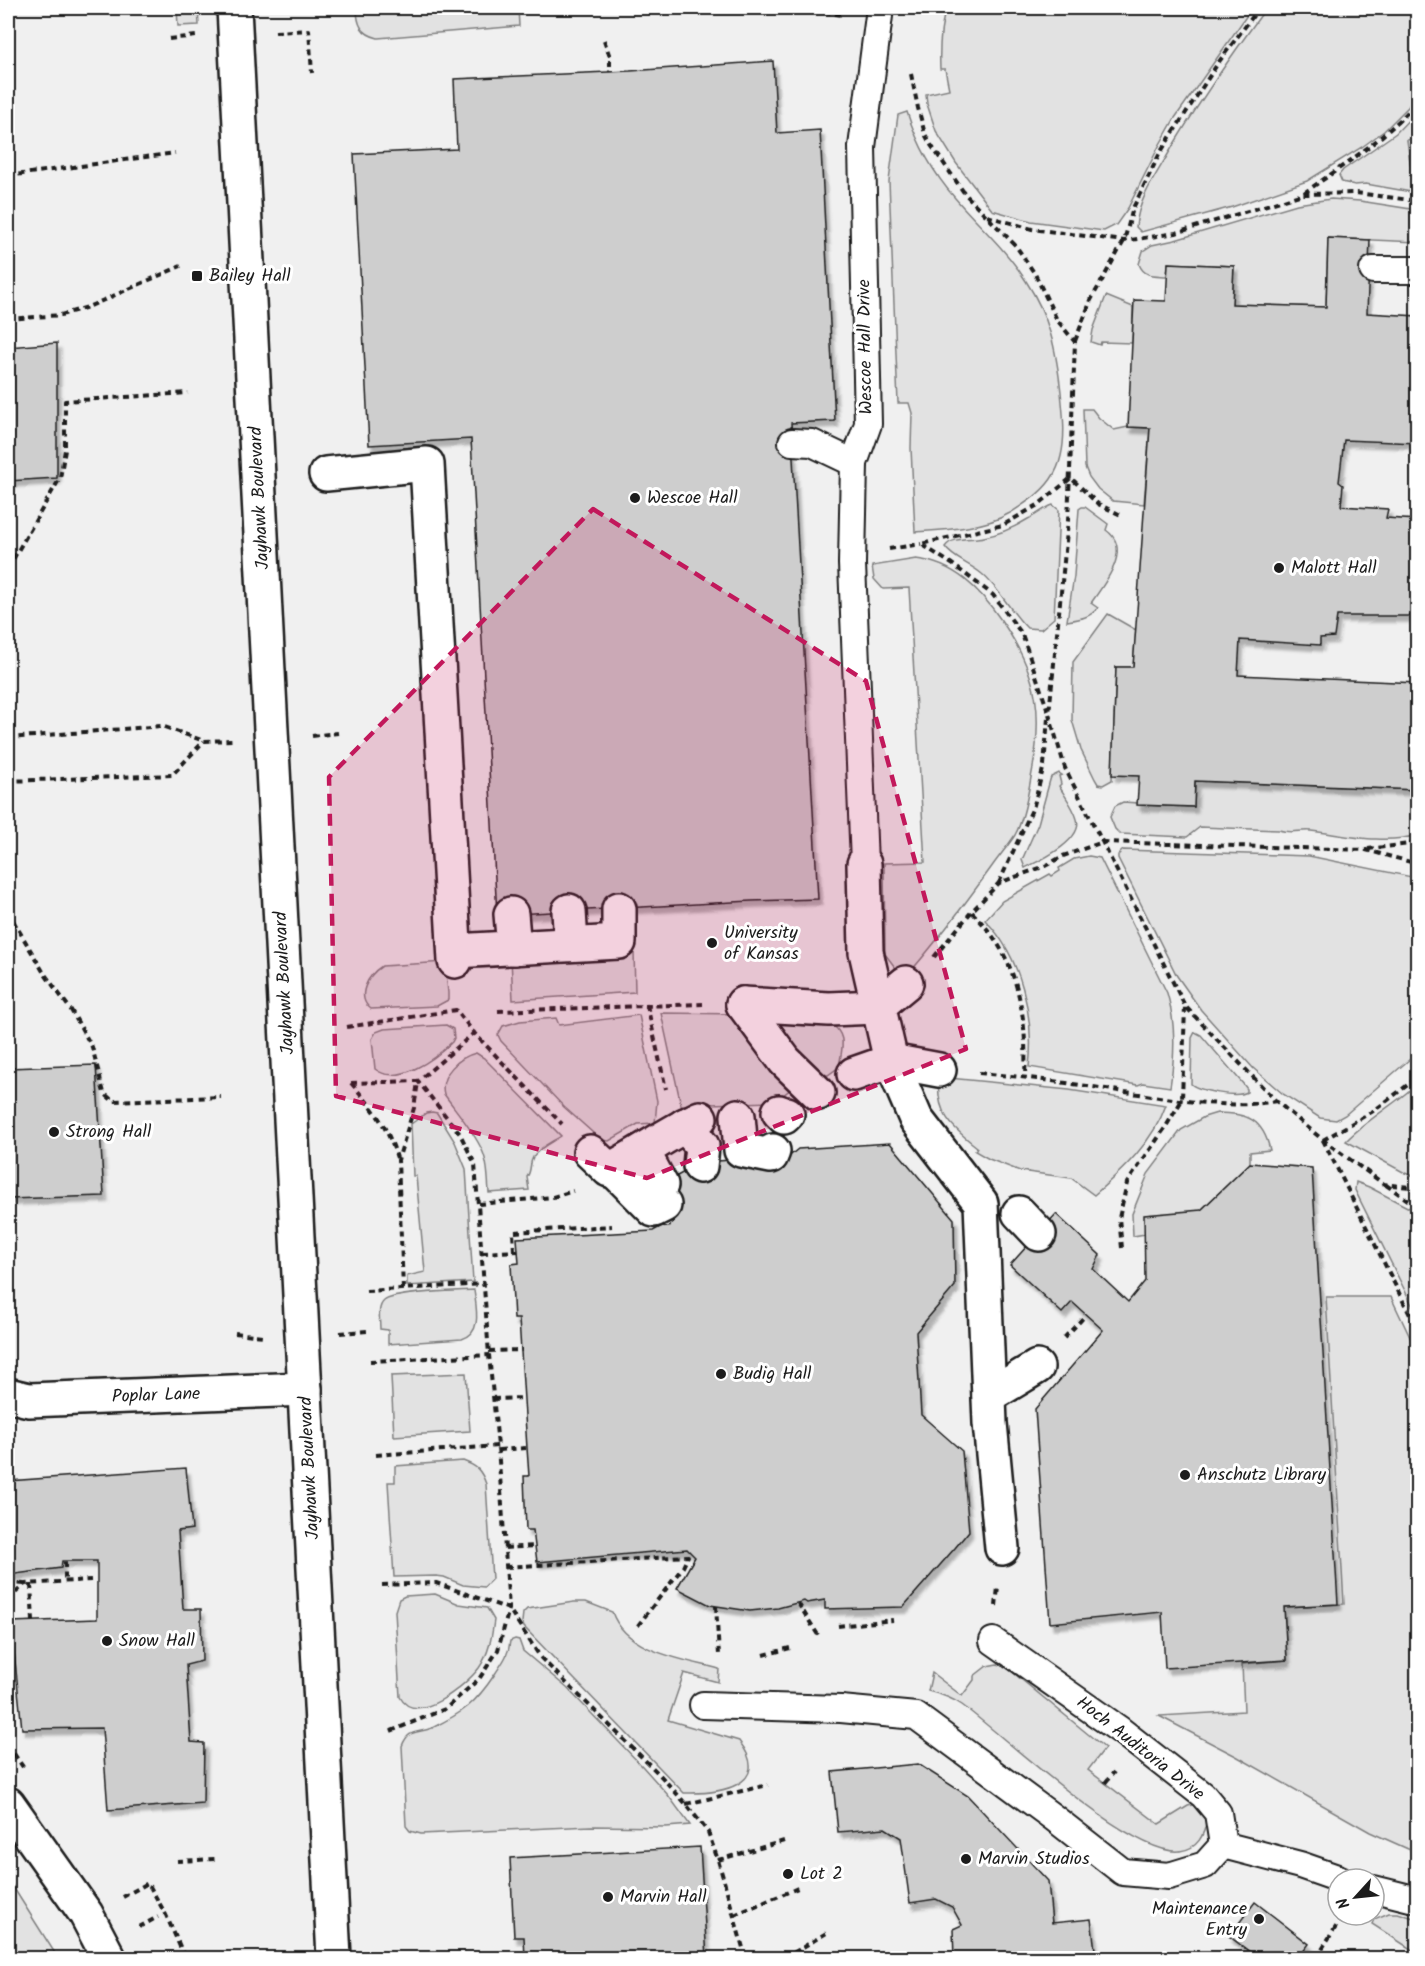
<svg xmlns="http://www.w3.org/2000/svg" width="1425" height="1966" font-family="Kalam,sans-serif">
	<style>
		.built { fill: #f0f0f0; fill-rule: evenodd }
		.green { fill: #e2e2e2; stroke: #7f7f7f; stroke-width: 1.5 }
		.building { fill: #cecece; stroke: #1c1c1c; stroke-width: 1.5; filter: url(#shadow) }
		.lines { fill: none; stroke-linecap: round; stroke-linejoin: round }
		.lane-casing { stroke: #1c1c1c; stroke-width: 30 }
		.street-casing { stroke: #1c1c1c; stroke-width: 38 }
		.path { stroke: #1c1c1c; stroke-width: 4; stroke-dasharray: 6 4.5; stroke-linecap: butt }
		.lane { stroke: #fff; stroke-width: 26 }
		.street { stroke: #fff; stroke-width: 33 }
		.marked { fill: #c2185b; fill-opacity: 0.2; stroke: #c2185b; stroke-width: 4.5; stroke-dasharray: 12 8; stroke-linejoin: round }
		.poi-dot { fill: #1c1c1c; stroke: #fff; stroke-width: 2 }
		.labels { text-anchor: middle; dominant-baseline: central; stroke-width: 6; stroke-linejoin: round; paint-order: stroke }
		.poi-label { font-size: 18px; fill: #1c1c1c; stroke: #fff; text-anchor: start }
		.street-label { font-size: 18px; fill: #1c1c1c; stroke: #fff }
	</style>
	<defs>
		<filter id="shadow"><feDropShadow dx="3.5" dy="6" stdDeviation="1.5" flood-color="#0004"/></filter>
	</defs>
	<rect width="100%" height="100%" fill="#fff"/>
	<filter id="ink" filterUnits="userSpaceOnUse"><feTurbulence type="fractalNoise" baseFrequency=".0167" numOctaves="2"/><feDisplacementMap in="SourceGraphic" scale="12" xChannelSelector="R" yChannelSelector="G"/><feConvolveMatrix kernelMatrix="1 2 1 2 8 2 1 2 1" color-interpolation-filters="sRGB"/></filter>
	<g filter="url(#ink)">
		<!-- built -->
		<path class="built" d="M8 8H1417V1958H8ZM1338 1879H1374V1915H1338Z"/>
		<!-- green -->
		<g class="green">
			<polygon points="177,8 198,8 199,25 178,26"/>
			<path d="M357 8H518L519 26 378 38C361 34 357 24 357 8Z"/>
			<path d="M946 8H1252L1175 118 1159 146 1128 208 1116 225 1104 231 1031 221 992 210 956 163 936 131 927 104 926 94 949 89 945 69H940C939 47 940 28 946 8Z"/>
			<path d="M1266 8H1417V93L1408 107 1384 131 1362 147 1307 181 1232 207 1141 232 1136 227C1138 201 1154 178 1167 156 1197 104 1231 56 1266 8Z"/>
			<polygon points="1417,111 1417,138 1407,140 1413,183 1417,183 1417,193 1366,184 1355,185 1342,182 1339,175 1343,170 1396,133"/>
			<path d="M907 112C917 143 933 173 955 198 979 226 1007 250 1026 281 1050 318 1056 349 1061 392 1063 413 1066 435 1061 456 1057 475 1046 488 1031 499 1023 504 1016 510 1008 514 985 528 942 530 915 532L911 448 912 413 909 403H898L889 181 898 115Z"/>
			<path d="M1331 199 1360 201 1417 210V242L1328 238 1326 307 1232 304 1234 266 1168 263 1167 276C1154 275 1144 277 1139 264L1143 251 1152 245 1175 240 1297 204Z"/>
			<polygon points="1106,296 1133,307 1132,343 1101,342 1100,345 1091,342 1093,330"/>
			<polygon points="1083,409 1092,409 1099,418 1114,430 1128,427 1150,428 1144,504 1113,501 1098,489 1089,477 1085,467"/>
			<path d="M1053 505 1059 510 1054 618 1041 629 1027 628C1010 611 1000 589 982 574 971 564 953 559 945 547 952 536 972 540 984 537 1000 534 1015 527 1028 519 1037 515 1044 508 1053 505Z"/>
			<path d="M1082 507H1085L1108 524 1106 530C1133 549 1105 583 1091 603L1098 608C1089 618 1080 619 1067 621L1074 576 1079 509Z"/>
			<path d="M916 559C954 563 980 589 1001 620 1040 676 1044 717 1030 783 1027 800 1023 821 1015 835 1008 846 1000 855 993 865 965 904 936 943 904 979L885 954 884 863 925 862 909 588 883 589 874 579 872 566Z"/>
			<polygon points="1108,614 1136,630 1133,667 1116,667 1112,780 1103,785 1098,784 1095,779 1081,750 1072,720 1073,662"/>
			<path d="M1059 773 1062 775 1059 776 1061 784 1059 786C1065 796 1074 808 1077 819 1084 840 1041 860 1025 868L1022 860 1038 824 1050 780 1051 777Z"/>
			<path d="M1195 781 1417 790V835C1384 845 1345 835 1311 831 1300 830 1290 834 1279 830L1200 827 1187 837 1120 834 1115 829 1110 817 1115 806 1123 802 1138 803V805L1194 807Z"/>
			<polygon points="1123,850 1309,856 1417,878 1417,1053 1345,1115 1336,1120 1320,1118 1283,1094 1253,1068 1201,1010 1177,976 1118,858 1118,855"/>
			<path d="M1089 856 1100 858 1167 993C1176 1023 1175 1056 1170 1087L1143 1083 1138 1085 1029 1067C1035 1017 1021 956 985 920L1002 901 1050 874 1052 876 1060 871 1059 868 1074 859Z"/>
			<polygon points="634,952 635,992 513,1000 511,958"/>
			<path d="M445 962 448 993V1000L437 1006 371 1009C355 997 368 975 382 966Z"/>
			<polygon points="661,1013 744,1014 796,1085 774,1102 681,1105"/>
			<polygon points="639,1015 657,1101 655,1123 638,1124 609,1141 601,1140 564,1107 501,1041 498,1035 503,1026 520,1021 556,1018 559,1025"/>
			<path d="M769 1021 829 1022C848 1035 842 1047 839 1067L828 1075H819Z"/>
			<path d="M446 1025 453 1029 454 1038 452 1042C436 1058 398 1087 375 1069L372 1039 376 1032 384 1029Z"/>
			<path d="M1195 1032 1201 1035 1244 1085 1247 1089V1092C1237 1098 1199 1091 1191 1084L1192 1038Z"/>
			<path d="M476 1053 484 1058 561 1136C552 1142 538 1148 533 1157 529 1164 532 1170 527 1177L529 1190 489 1193C488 1179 488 1163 482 1150 473 1130 457 1112 444 1094 439 1075 459 1057 476 1053Z"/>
			<path d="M939 1077 1069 1090 1166 1105C1153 1142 1123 1170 1094 1195L1071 1178 1020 1171 989 1159 975 1151 977 1147C951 1127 935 1112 939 1077Z"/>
			<path d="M1417 1084V1177L1405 1173 1346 1141C1368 1119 1395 1104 1417 1084Z"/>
			<polygon points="432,1112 437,1113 455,1142 466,1169 473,1282 407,1286 407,1276 425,1272 416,1176 413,1176 411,1124 426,1113"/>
			<path d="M1217 1113C1247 1113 1263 1119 1270 1150L1250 1152V1163L1201 1210 1145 1234 1133 1236 1132 1214 1148 1174 1181 1130 1204 1117Z"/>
			<polygon points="1356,1182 1369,1187 1417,1212 1417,1315 1355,1190"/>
			<path d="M474 1290C476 1307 483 1333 462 1339L388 1344V1330L380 1329C380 1321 377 1307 384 1301 394 1292 458 1291 474 1290Z"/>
			<polygon points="1326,1297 1391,1297 1417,1352 1417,1853 1370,1832 1236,1756 1159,1716 1244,1711 1242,1664 1287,1660 1284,1607 1344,1604"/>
			<polygon points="466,1373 470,1431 394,1436 391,1376"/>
			<path d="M463 1461C477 1466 481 1470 486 1484L492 1579 484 1587 463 1585 444 1577 436 1576 394 1577 388 1482H395V1466Z"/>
			<path d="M435 1594 459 1604 487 1608 494 1620C492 1636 489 1654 479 1668 467 1684 416 1728 400 1697L395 1611 399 1599 405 1596Z"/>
			<path d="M574 1602H586L612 1612C626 1652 682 1659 719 1669L718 1682 684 1673 668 1720 739 1741C774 1786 718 1794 684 1793L524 1627 522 1622 523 1613 527 1609Z"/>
			<path d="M515 1639 519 1640 523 1651 567 1688 643 1767 668 1795 690 1825 666 1827 591 1826 421 1834 410 1831 406 1826 402 1746C409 1728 417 1734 432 1728 464 1712 475 1704 495 1674 502 1663 509 1655 510 1641Z"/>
			<path d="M997 1664 1005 1666 1105 1748 1088 1770 1159 1824 1188 1806 1196 1804 1207 1820C1204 1835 1198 1849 1180 1851 1130 1856 1004 1736 962 1705 952 1698 940 1694 928 1691L932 1673 962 1696 974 1680V1676L987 1666Z"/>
			<polygon points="8,1879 58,1958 8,1958"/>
			<polygon points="1389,1913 1398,1913 1417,1919 1417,1953 1372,1924 1374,1919"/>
		</g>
		<!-- building -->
		<g class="building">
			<polygon points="773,61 777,133 820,130 835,421 791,423 818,899 751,901 497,915 471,439 369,445 354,154 457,149 454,79 630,71"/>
			<polygon points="1328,238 1370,240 1367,313 1418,316 1418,443 1344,440 1339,482 1343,485 1341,506 1388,509 1386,518 1418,520 1418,616 1337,616 1334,637 1320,638 1320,645 1240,640 1238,675 1418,683 1418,790 1195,781 1194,807 1137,805 1139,776 1112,775 1116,667 1133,667 1150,428 1128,427 1134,300 1166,301 1168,263 1234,266 1232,304 1326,307"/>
			<polygon points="57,343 57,478 8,481 8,347"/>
			<polygon points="96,1065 104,1196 8,1199 8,1068"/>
			<polygon points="890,1143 954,1219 955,1286 916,1332 921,1415 962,1451 969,1531 955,1548 903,1607 825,1609 825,1600 807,1603 804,1601 778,1608 750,1611 710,1605 677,1588 695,1557 687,1549 537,1562 533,1530 526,1530 524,1476 529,1476 527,1448 519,1319 514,1319 511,1264 519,1263 517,1238 653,1231 662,1226 669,1227 675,1219 652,1190 686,1171 717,1161 749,1159 780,1164 798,1149"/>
			<polygon points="1250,1163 1312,1168 1338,1604 1284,1607 1287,1660 1165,1668 1162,1612 1050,1623 1035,1409 1103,1330 1072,1302 1062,1313 1010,1265 1056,1214 1100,1255 1093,1269 1128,1302 1145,1281 1144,1215 1201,1210"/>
			<polygon points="186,1468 192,1529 178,1531 183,1609 201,1609 202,1661 186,1665 191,1742 204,1743 203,1803 108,1810 102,1728 22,1729 11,1622 97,1619 97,1561 62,1561 61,1568 8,1575 8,1481"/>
			<polygon points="918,1764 968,1796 1048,1881 1052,1923 1091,1919 1096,1958 954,1958 953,1929 962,1925 952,1907 936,1899 910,1903 901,1838 885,1828 838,1832 832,1772"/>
			<polygon points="700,1847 707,1958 525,1958 524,1937 514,1937 510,1858"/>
			<polygon points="1255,1902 1309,1944 1298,1958 1258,1958 1229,1936"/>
		</g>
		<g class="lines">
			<!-- lane casing -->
			<g class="lane-casing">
				<g id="lane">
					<polyline points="1373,270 1418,270"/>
					<polyline points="792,442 812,443 854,463"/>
					<polyline points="864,864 852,564 854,463 868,424 862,147 880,8"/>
					<polyline points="993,1641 1120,1730 1203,1795 1218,1813 1223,1845 1300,1865 1340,1879"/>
					<polyline points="703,1705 841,1709 916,1716 1054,1818 1123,1872 1169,1876 1205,1865 1223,1845"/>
					<polyline points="1374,1889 1418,1900"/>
				</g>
			</g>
			<!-- street casing -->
			<g class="street-casing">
				<g id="street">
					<polyline points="234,8 334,1958"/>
					<polyline points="326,474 427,464 455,961"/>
					<polyline points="864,864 866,952 891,1061 916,1119 981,1203 990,1423 1002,1548"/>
					<polyline points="569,911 571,944"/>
					<polyline points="511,914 514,948"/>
					<polyline points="455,951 619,942 619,909"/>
					<polyline points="743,1004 829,1009 877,1007 906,983"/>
					<polyline points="743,1004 785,1061 818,1093"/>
					<polyline points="854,1074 891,1061 939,1070"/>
					<polyline points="779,1112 784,1117 787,1114"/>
					<polyline points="738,1116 741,1150 771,1156 773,1151"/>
					<polyline points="685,1125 702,1146 700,1166"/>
					<path d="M590 1152 609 1170C640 1154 668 1133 700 1118"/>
					<polyline points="643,1152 661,1185"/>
					<polyline points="612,1168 654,1210 664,1205"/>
					<polyline points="1019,1213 1039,1234"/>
					<polyline points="8,1395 29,1400 305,1389"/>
					<polyline points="989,1396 1037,1367"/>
					<polyline points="8,1804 86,1914 109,1958"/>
				</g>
			</g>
			<!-- path -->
			<g class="path">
				<polyline points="804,8 842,15"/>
				<polyline points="275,32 309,30 312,73"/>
				<polyline points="169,39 196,36"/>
				<polyline points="604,40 610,57 610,72"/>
				<polyline points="911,74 918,108 925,134 931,145 965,194 1016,246 1035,274 1057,320 1075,342 1068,521 1049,714 1065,768 1185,1006 1276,1101 1323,1140 1384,1184 1418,1188"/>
				<polyline points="8,176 175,153"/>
				<path d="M1304 193C1345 164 1385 139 1418 101"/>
				<polyline points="987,216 1032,229 1124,241 1176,233 1303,194 1356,193 1418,201"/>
				<polyline points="8,319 61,315 88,307 181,266"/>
				<polyline points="1075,341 1091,300 1124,241 1133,208 1160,153 1218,63 1259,8"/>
				<polyline points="889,549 921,544"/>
				<polyline points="8,568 60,478 65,450 65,401 188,393"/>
				<polyline points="1048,711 1022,634 993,595 952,564 921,544 1003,525 1038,505 1071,478 1098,504 1123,516"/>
				<polyline points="312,736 338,733"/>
				<polyline points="8,738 162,726 204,741 232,740"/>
				<polyline points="8,781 172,775 204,741"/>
				<polyline points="1368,849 1418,843"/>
				<polyline points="999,883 1034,805 1044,765 1048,718"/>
				<polyline points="8,912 44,973 71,1010 92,1047 104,1093 113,1101 221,1097"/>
				<path d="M972 912C980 921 989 930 996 941 1022 981 1027 1030 1025 1077"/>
				<polyline points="934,957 972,911 999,883 1045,866 1063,856 1103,842 1366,850 1418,864"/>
				<polyline points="647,1005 666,1089"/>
				<polyline points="498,1011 703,1004"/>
				<polyline points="347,1027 456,1010 474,1033 562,1124"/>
				<path d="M979 1073C1028 1077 1076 1084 1125 1092 1175 1099 1227 1110 1276 1101"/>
				<polyline points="351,1083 418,1081 474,1033 473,1031"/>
				<path d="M351 1083C373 1108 387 1125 397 1158"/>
				<polyline points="1323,1140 1418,1331"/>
				<polyline points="1323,1140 1375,1110 1418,1077"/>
				<polyline points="1386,1185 1418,1207"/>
				<polyline points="479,1204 553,1197 573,1191"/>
				<polyline points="1122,1248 1119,1218 1127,1183 1165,1128 1182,1100 1185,1006"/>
				<polyline points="514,1251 513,1232 612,1226"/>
				<polyline points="482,1253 518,1251"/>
				<polyline points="403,1289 398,1160 414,1108 418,1082"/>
				<polyline points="366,1291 485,1284"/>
				<polyline points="235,1333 263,1336"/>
				<polyline points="340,1333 367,1331"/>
				<polyline points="1064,1338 1086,1315"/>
				<polyline points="489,1351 522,1350"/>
				<polyline points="370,1361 489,1355"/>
				<polyline points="493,1399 524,1398"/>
				<polyline points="499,1450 527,1448"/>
				<polyline points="376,1455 498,1446"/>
				<polyline points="505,1548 535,1546"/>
				<polyline points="65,1562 65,1582"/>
				<polyline points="506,1567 688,1556 683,1567 636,1628"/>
				<polyline points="8,1583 25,1584"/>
				<polyline points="31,1584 33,1621"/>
				<polyline points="382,1585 436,1583 509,1609 541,1658 660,1775 686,1804 708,1832 718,1860 743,1948"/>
				<polyline points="8,1600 25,1584 91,1580"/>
				<polyline points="798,1603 818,1635"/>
				<polyline points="716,1606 719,1655"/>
				<polyline points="996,1606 998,1587"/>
				<polyline points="838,1626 893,1620"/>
				<polyline points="764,1655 790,1648"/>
				<polyline points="391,1731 445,1709 479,1679 498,1650 509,1609 498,1446 489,1355 475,1164 460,1134 418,1081"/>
				<polyline points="8,1745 23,1767"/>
				<polyline points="1105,1783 1114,1772"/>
				<polyline points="686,1804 768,1785"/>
				<polyline points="718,1860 784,1841"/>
				<polyline points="177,1861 215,1859"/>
				<polyline points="123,1897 148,1883 166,1915 185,1958"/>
				<polyline points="734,1915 798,1888"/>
				<polyline points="139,1927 158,1917"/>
				<polyline points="785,1958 828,1932"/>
				<polyline points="1316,1958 1343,1916"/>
			</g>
			<!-- lane -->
			<use href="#lane" class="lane"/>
			<!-- street -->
			<use href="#street" class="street"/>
		</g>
	</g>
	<!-- marked area -->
	<path class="marked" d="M593 509 866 681 966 1049 647 1178 336 1096 329 777Z"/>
	<!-- markers -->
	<g class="poi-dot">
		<rect x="191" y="270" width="12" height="12" rx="3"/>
		<circle cx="635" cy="498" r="6"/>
		<circle cx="1279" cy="568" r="6"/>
		<circle cx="712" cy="943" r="6"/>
		<circle cx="54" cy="1132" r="6"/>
		<circle cx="721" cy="1374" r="6"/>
		<circle cx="1185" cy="1475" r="6"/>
		<circle cx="107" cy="1641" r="6"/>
		<circle cx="966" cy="1859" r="6"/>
		<circle cx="788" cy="1874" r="6"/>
		<circle cx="608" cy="1897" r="6"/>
		<circle cx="1259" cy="1919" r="6"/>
	</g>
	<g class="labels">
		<!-- poi labels -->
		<g class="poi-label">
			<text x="209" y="276">Bailey Hall</text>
			<text x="647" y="498">Wescoe Hall</text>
			<text x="1291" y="568">Malott Hall</text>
			<text x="724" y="933">University<tspan x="724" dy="21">of Kansas</tspan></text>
			<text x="66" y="1132">Strong Hall</text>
			<text x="733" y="1374">Budig Hall</text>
			<text x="1197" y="1475">Anschutz Library</text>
			<text x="119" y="1641">Snow Hall</text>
			<text x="978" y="1859">Marvin Studios</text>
			<text x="800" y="1874">Lot 2</text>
			<text x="620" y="1897">Marvin Hall</text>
			<text x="1247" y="1909" text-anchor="end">Maintenance<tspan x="1247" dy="21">Entry</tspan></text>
		</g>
		<!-- street labels -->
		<g class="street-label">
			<text transform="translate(866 347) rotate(-91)">Wescoe Hall Drive</text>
			<text transform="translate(260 498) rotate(-93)">Jayhawk Boulevard</text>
			<text transform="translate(285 983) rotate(-93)">Jayhawk Boulevard</text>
			<text transform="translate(156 1396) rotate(-2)">Poplar Lane</text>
			<text transform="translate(310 1468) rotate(-93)">Jayhawk Boulevard</text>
			<text transform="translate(1140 1749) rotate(38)">Hoch Auditoria Drive</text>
		</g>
	</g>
	<!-- margin -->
	<rect width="1425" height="1966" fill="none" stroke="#fff" stroke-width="30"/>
	<rect x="15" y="15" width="1395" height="1936" fill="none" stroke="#1c1c1c" stroke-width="2" filter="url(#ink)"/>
	<!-- north arrow -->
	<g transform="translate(1356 1897) rotate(243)"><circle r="28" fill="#ffffff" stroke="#a4a4a4" stroke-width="1.5"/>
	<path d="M0-4.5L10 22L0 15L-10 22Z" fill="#1c1c1c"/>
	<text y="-9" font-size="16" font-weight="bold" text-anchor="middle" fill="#1c1c1c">N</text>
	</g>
</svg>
